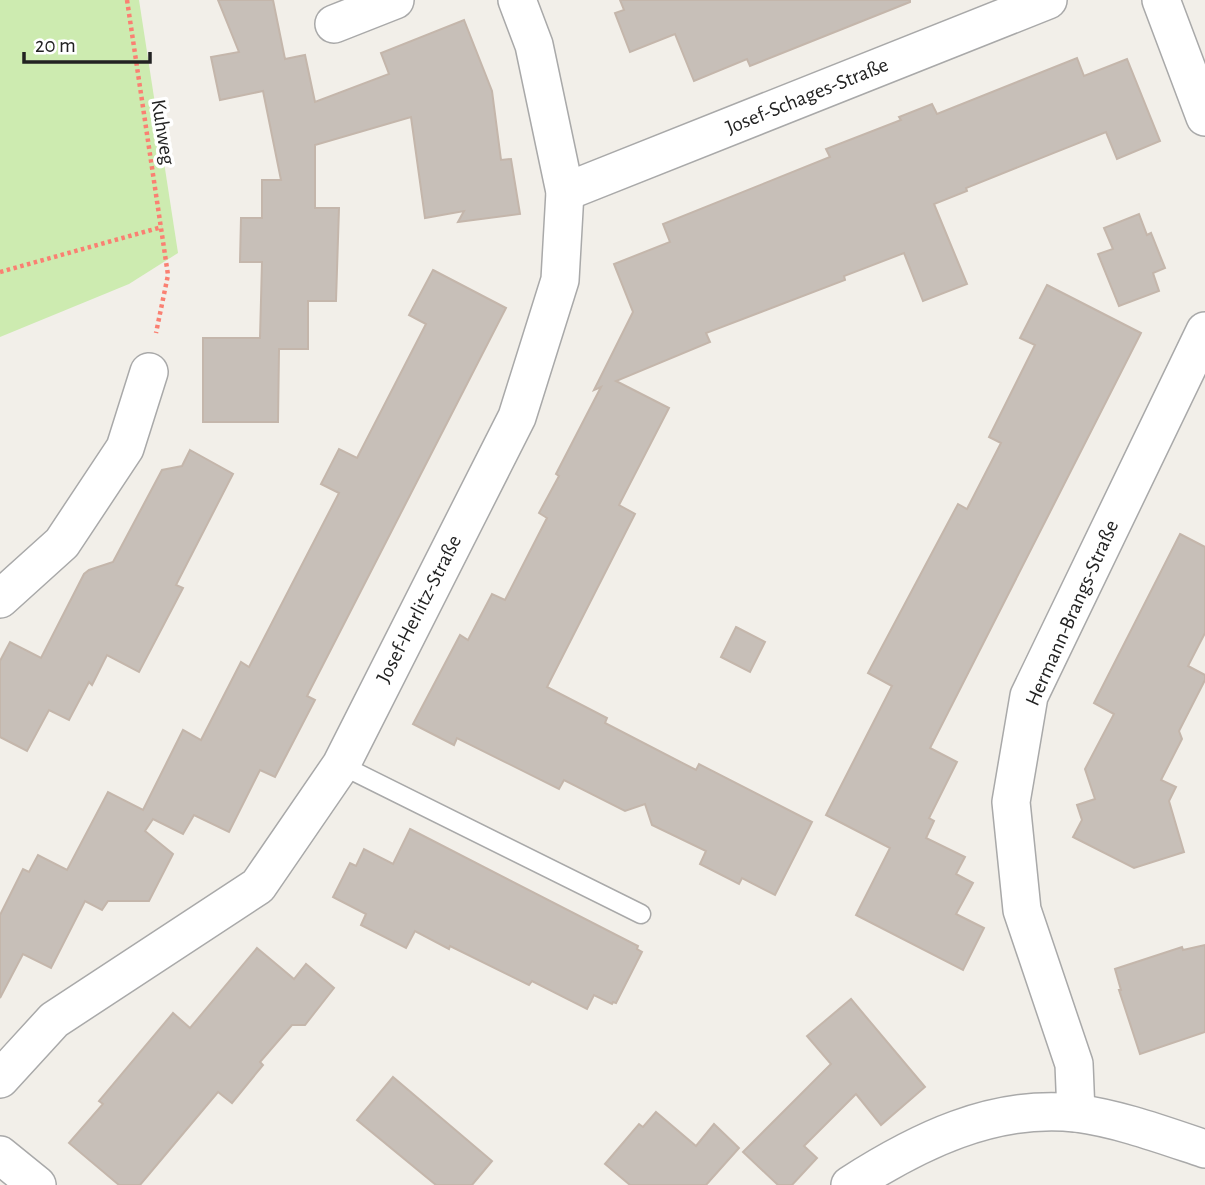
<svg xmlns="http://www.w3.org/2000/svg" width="1205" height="1185" font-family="'Alegreya Sans',sans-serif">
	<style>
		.grass { fill: #cdebb0 }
		.building { fill: #c7bfb8; stroke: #c4b6ab; stroke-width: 2 }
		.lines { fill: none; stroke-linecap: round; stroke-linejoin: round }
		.service-casing { stroke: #a9a9a9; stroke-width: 21 }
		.minor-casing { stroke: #a9a9a9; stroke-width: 40 }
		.path { stroke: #fa8072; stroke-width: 4.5; stroke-dasharray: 3.5 3.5; stroke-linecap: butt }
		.service { stroke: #fff; stroke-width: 18 }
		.minor { stroke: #fff; stroke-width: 37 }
		.labels { text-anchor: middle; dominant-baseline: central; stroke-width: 7; stroke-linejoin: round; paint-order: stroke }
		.street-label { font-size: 21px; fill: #222; stroke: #fff }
	</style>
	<rect width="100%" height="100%" fill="#f2efe9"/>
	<!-- grass -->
	<polygon class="grass" points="0,0 139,0 178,253 129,284 0,337"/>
	<!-- building -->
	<g class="building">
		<polygon points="218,0 273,0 285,59 305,55 315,102 389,74 381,53 464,20 492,91 501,160 511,159 520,214 458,222 464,211 425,218 411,117 315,145 315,208 339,208 336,301 308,301 308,349 279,349 278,422 203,422 203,338 260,338 262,262 240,262 241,218 262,218 262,180 281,180 263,91 220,100 211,57 239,52"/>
		<polygon points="620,0 910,0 910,2 750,66 747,59 694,81 675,34 630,52 615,13 624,10"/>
		<polygon points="1077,58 1084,76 1127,59 1160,141 1117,159 1106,132 966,188 967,191 934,204 967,284 923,301 904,253 844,276 845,280 706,333 710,342 616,381 669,408 619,505 635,514 547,687 607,718 605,723 696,770 699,764 812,822 775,895 742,878 739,884 700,864 706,851 652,825 645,804 625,811 564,780 559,789 457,738 454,745 413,724 460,635 468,640 492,594 505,600 547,518 539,513 559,476 556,474 601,387 594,390 633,312 614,264 670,242 663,224 830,157 826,149 901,120 899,117 932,104 937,114"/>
		<polygon points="1139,214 1147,235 1151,233 1165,268 1153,273 1159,291 1119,306 1098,254 1113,249 1104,228"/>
		<polygon points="433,270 506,308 307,696 315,700 275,777 260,770 229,832 194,815 183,834 153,819 145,831 173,854 149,901 108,901 102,910 85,901 51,968 23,954 0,998 0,915 23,869 29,872 38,855 67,870 108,792 143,810 183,730 201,740 241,662 249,667 339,493 321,484 339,449 357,458 426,324 409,315"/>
		<polygon points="1047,285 1141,333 930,748 957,762 929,818 934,821 926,838 965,857 956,874 973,883 956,914 984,928 963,970 856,915 890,848 826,815 892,686 868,673 958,504 967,509 1001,443 989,437 1035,345 1020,338"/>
		<polygon points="190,450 233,474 176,585 183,588 139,672 107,655 92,685 89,682 69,720 49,710 27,751 0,737 0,661 10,642 41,658 84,574 89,570 113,562 162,470 182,466"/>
		<polygon points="1180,534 1205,547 1205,633 1188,666 1205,675 1205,680 1179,731 1182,739 1161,780 1176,787 1169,801 1184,852 1134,868 1073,837 1082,820 1077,805 1095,799 1085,769 1114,714 1094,703"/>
		<polygon points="736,627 765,642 750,672 721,657"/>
		<polygon points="410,829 638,946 637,949 642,952 616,1003 613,1002 612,1004 594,995 587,1009 532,981 529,985 450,946 449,949 415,931 406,948 361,925 366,914 333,897 350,863 356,866 364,849 393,864"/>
		<polygon points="1205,945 1205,1032 1140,1054 1119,990 1121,990 1115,969 1182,947 1183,950"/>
		<polygon points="257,948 294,979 306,964 334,988 305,1025 292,1025 260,1062 263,1065 232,1103 218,1092 140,1185 119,1185 69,1143 103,1104 99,1101 173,1013 190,1028"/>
		<polygon points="851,999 925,1087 881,1125 856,1094 804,1146 817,1158 792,1185 778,1185 743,1152 831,1064 807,1036"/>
		<polygon points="393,1077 492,1161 472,1185 436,1185 357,1120"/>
		<polygon points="656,1112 696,1146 714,1124 739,1148 706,1185 630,1185 605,1164 639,1124 643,1127"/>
	</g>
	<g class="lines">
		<!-- service casing -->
		<g class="service-casing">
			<polyline id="service" points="341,765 641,914"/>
		</g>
		<!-- minor casing -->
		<g class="minor-casing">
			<g id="minor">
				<polyline points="1161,0 1205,117"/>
				<polyline points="334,24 395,0"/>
				<polyline points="565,192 1048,0"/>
				<polyline points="0,599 62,543 125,448 149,372"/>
				<polyline points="0,1079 54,1020 258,886 341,765 517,417 560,280 565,192 534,45 517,0"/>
				<polyline points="1076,1113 1074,1064 1022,910 1011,802 1029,696 1205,331"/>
				<polyline points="0,1155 37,1185"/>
				<path d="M850 1185C917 1142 993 1104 1076 1113 1120 1119 1163 1135 1205 1149"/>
			</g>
		</g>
		<!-- path -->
		<g class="path">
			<polyline points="127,0 168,275 156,333"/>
			<polyline points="0,272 162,227"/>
		</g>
		<!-- service -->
		<use href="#service" class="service"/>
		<!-- minor -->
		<use href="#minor" class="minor"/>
	</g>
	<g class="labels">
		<!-- street labels -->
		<g class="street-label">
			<text transform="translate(807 96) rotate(-22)">Josef-Schages-Straße</text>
			<text transform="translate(163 132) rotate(81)">Kuhweg</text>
			<text transform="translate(419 609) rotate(-63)">Josef-Herlitz-Straße</text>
			<text transform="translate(1072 613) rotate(-66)">Hermann-Brangs-Straße</text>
		</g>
	</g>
	<!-- scale -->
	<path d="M24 52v10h126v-10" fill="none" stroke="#222222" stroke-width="3.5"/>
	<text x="35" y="52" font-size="21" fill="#222222" stroke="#ffffff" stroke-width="5" paint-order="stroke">20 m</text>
</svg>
